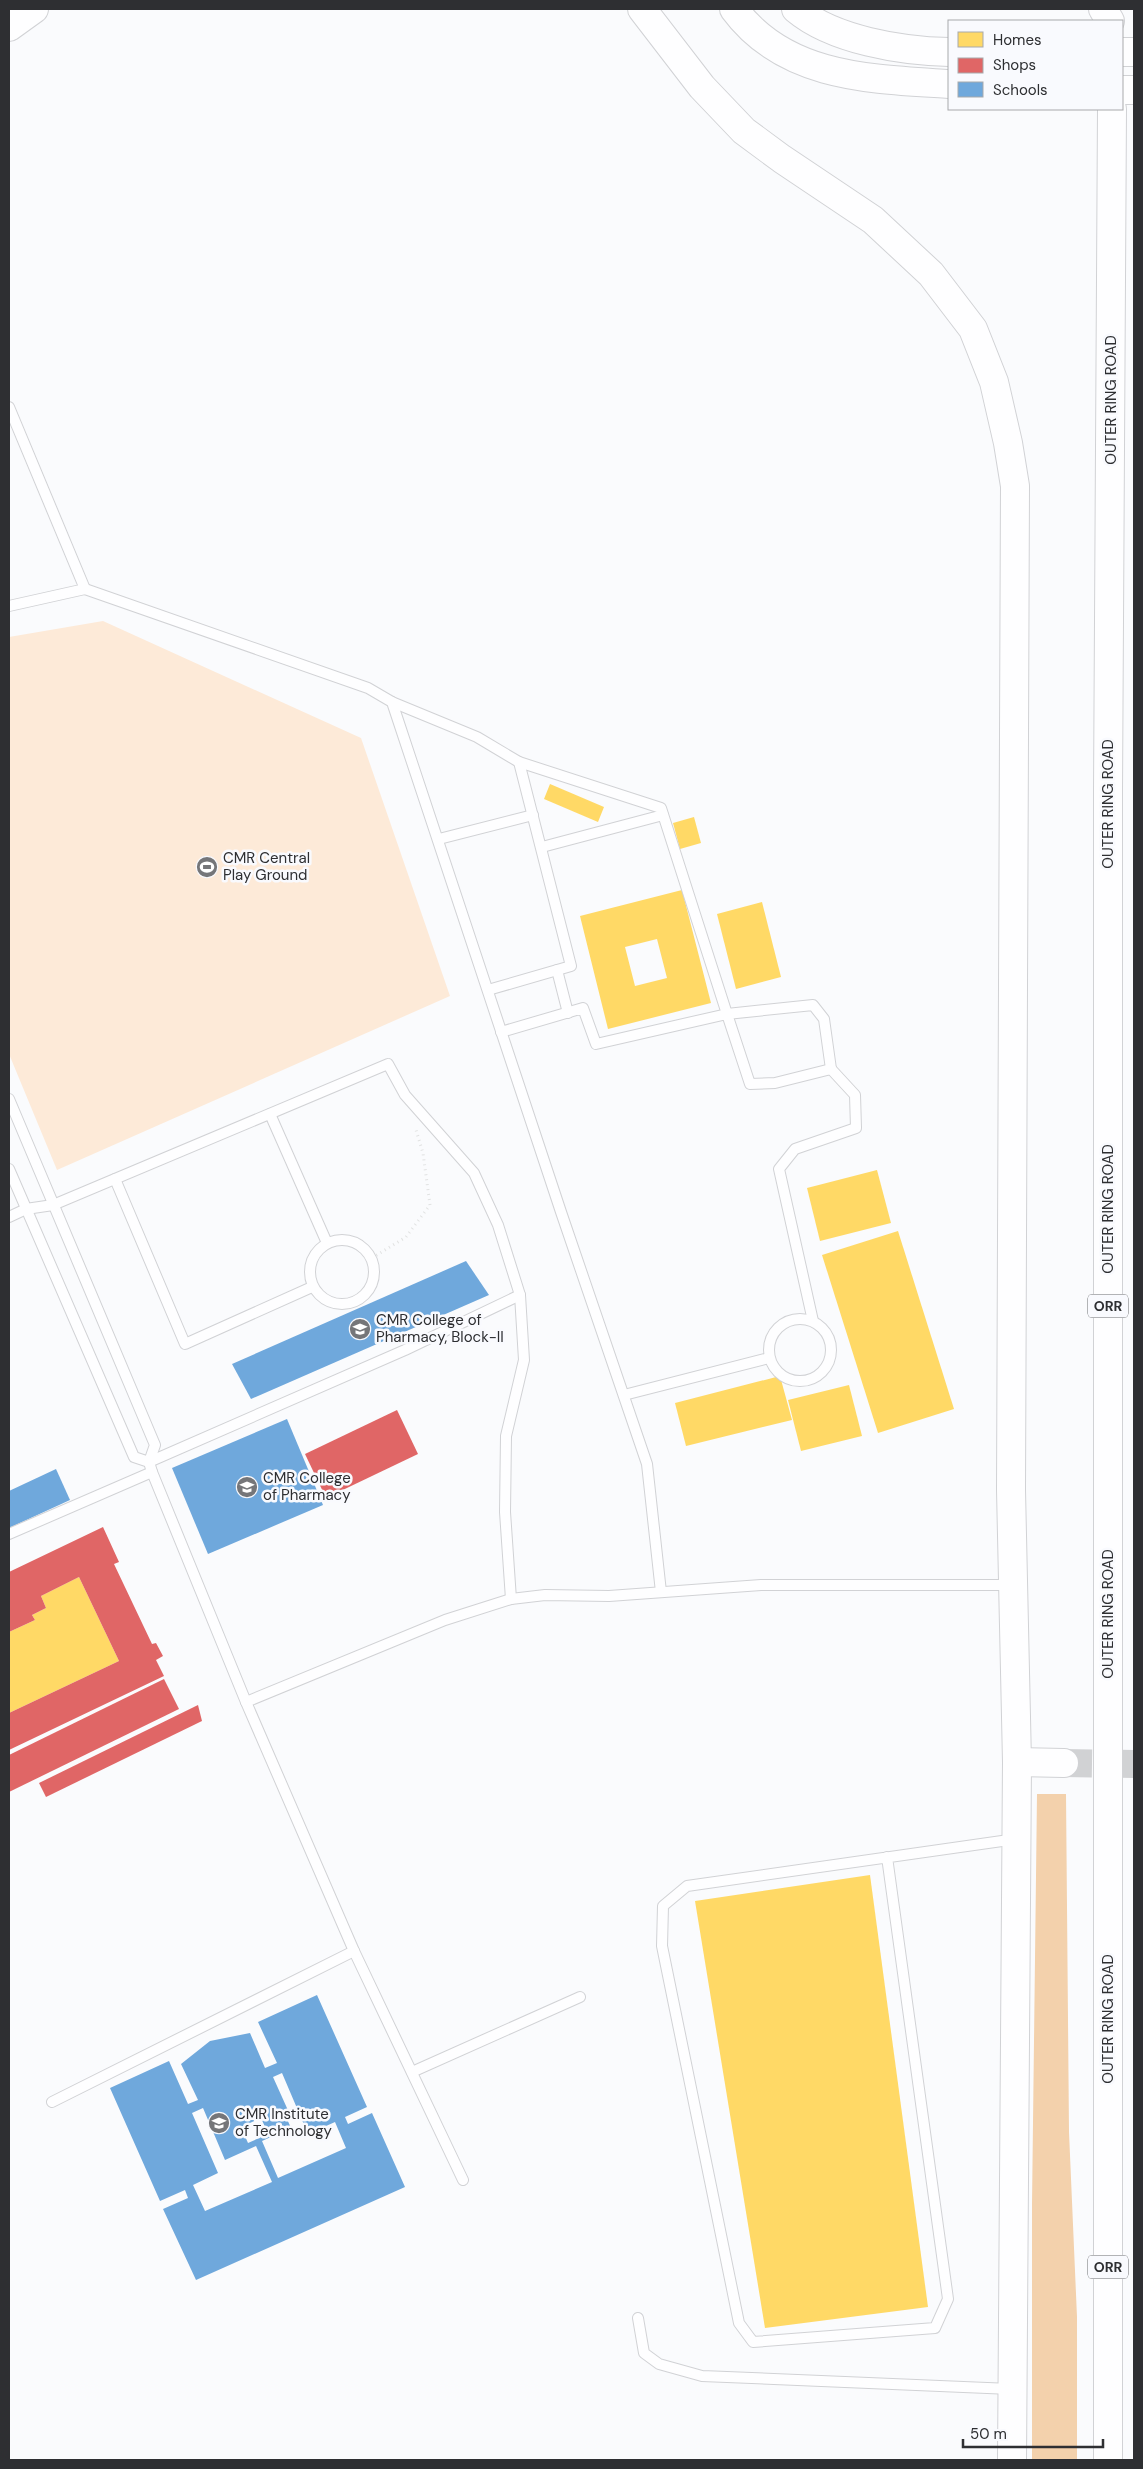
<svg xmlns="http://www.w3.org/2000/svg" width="1143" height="2469" font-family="'DM Sans',sans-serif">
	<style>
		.green { fill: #fdead8 }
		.forest { fill: #f3d1ac }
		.homes { fill: #ffd966; fill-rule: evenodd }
		.shops { fill: #e06666 }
		.schools { fill: #6fa8dc; fill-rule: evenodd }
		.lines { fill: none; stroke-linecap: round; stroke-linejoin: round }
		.secondary-tunnel { stroke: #d1d2d4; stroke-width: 28; stroke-dasharray: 28 14; stroke-linecap: butt }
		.service-casing { stroke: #d1d2d5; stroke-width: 12 }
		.secondary-casing { stroke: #d1d2d5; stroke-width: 30 }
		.trunk-casing { stroke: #d1d2d5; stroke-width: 30 }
		.motorway-casing { stroke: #d1d2d5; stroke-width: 30 }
		.path { stroke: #e1e2e2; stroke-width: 3; stroke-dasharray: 1 4; stroke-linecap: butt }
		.service { stroke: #fefeff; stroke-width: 10 }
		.secondary { stroke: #fefeff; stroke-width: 28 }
		.trunk { stroke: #fefeff; stroke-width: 28 }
		.motorway { stroke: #fefeff; stroke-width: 28 }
		.labels { text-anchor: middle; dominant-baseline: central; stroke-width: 5; stroke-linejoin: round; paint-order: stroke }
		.shield { fill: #f9fafe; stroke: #6b6c6f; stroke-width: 1 }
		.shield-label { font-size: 14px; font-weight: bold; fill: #2e2f32 }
		.street-label { font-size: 15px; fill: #2e2f32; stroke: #f9fafe }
		.poi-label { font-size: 15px; fill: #2e2f32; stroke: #f9fafe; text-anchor: start }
	</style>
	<rect width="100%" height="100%" fill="#fafbfd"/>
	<!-- green -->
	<polygon class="green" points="103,621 361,738 450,996 57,1170 9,1054 9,637"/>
	<!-- forest -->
	<polygon class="forest" points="1037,1794 1066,1794 1069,2132 1077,2317 1077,2460 1032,2460 1032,2205"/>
	<!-- homes -->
	<g class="homes">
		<polygon points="550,784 604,807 598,822 544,799"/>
		<polygon points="694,817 701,843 680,849 673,823"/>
		<path d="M682 890 711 1003 608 1029 580 916ZM657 939 667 978 635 986 625 947Z"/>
		<polygon points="762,902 781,977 736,989 717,914"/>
		<polygon points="877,1170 891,1223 820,1241 807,1188"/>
		<polygon points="898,1231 954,1409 878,1433 822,1255"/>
		<polygon points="780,1376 792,1420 686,1446 675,1403"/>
		<polygon points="849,1385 862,1436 801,1451 788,1400"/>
		<polygon points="79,1577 119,1661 9,1713 9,1632 35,1620 32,1615 46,1608 41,1596"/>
		<polygon points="870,1875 928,2307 765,2328 695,1901"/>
	</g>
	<!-- shops -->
	<g class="shops">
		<polygon points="397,1410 418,1454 326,1498 305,1454"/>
		<polygon points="103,1527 119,1562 114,1564 152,1644 156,1643 163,1656 156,1660 164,1676 9,1750 9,1713 119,1661 79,1577 41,1596 46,1608 32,1615 35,1620 9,1632 9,1572"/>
		<polygon points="164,1679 179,1709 9,1792 9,1755"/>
		<polygon points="198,1705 202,1721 46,1797 39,1783"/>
	</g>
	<!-- schools -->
	<g class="schools">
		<polygon points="466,1261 489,1295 251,1399 232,1364"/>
		<polygon points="287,1419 323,1505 208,1554 172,1468"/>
		<polygon points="56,1469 70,1500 9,1528 9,1491"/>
		<path d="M317 1995 367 2107 345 2117 348 2124 372 2113 405 2187 196 2280 163 2209 188 2198 185 2190 160 2201 110 2088 169 2061 188 2104 198 2100 181 2064 210 2041 250 2033 265 2068 277 2063 258 2022ZM282 2073 308 2134 335 2122 346 2148 278 2178 262 2141 291 2128 287 2119 291 2117 273 2077ZM203 2108 225 2160 256 2146 272 2182 205 2211 193 2185 218 2173 192 2113ZM261 2118 268 2134 248 2143 241 2127Z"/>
	</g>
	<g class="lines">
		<!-- secondary-tunnel -->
		<polyline class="secondary-tunnel" points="1064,1763 1134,1764"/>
		<!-- service casing -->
		<g class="service-casing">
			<g id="service">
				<polyline points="9,407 85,589 9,606"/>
				<polyline points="85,589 368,688 392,702 561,1212 647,1464 661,1592"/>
				<polyline points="392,702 477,737 519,762 661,808 727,1014 813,1005 824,1019 831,1069"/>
				<polyline points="439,839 533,815"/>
				<polyline points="542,847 663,815"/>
				<polyline points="557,970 568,1013"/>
				<polyline points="488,990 571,966 519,762"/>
				<polyline points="501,1032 583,1008 596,1044 727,1014 750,1084 775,1083 831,1069 855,1095 856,1128 795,1149 779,1169 813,1321"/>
				<polyline points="9,1099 155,1445 149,1462 152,1472 246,1702 354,1951 463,2180"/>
				<polyline points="270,1114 327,1243"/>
				<polyline points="9,1169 134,1457 149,1462 405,1350 520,1295"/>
				<polyline points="115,1179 185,1344 312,1287"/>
				<polyline points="9,1217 26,1209 53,1205 388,1064 405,1095 474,1173 498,1225 520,1295 524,1360 506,1436 505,1512 511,1599"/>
				<circle cx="342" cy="1272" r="32"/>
				<circle cx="800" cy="1350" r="31"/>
				<polyline points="624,1395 769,1358"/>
				<polyline points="9,1534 152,1472"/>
				<polyline points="246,1702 445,1620 511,1599 545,1595 609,1596 761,1585 1012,1585"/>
				<polyline points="887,1857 948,2299 935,2328 753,2342 739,2323 662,1946 663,1906 687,1886 1016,1839"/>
				<polyline points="412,2072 580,1997"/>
				<polyline points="52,2102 354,1951"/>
				<polyline points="638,2318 644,2353 659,2364 702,2376 1011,2389"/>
			</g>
		</g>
		<!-- secondary casing -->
		<g class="secondary-casing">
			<g id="secondary">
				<polyline points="642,9 702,87 744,131 782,159 873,220 931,274 973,329 994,382 1008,443 1015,486 1011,1490 1017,1762 1012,2460"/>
				<polyline points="1017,1762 1064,1763"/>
			</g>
		</g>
		<!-- trunk casing -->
		<g class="trunk-casing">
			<polyline id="trunk" points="9,27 34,9"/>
		</g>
		<!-- motorway casing -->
		<g class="motorway-casing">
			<g id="motorway">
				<path d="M734 9C785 78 871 79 949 84"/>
				<path d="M796 9C833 40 901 51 949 52"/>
				<polyline points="1103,9 1110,21"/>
				<polyline points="1122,52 1134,52"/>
				<polyline points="1122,90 1134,90"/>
				<polyline points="1108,2460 1108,791 1112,109"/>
			</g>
		</g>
		<!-- path -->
		<polyline class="path" points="372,1258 406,1237 430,1205 423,1153 416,1130"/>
		<!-- service -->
		<use href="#service" class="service"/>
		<!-- secondary -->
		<use href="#secondary" class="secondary"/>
		<!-- trunk -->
		<use href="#trunk" class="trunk"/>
		<!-- motorway -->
		<use href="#motorway" class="motorway"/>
	</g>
	<!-- icons -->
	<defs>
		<g id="stadium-disc" transform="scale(1.125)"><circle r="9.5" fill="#757679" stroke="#f9fafe"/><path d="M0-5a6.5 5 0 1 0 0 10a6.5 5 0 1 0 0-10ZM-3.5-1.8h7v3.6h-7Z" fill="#fff"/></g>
		<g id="university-disc" transform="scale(1.125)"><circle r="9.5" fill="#757679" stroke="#f9fafe"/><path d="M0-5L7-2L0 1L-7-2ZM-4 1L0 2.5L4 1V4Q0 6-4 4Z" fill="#fff"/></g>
	</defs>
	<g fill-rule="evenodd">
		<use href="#stadium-disc" x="207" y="867"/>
		<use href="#university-disc" x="360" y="1329"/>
		<use href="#university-disc" x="247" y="1487"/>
		<use href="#university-disc" x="219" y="2123"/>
	</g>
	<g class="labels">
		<!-- shield labels -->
		<g class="shield">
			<rect x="1088" y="1294.5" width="40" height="23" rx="4"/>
			<rect x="1088" y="2255.5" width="40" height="23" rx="4"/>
		</g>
		<g class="shield-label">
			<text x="1108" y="1306">ORR</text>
			<text x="1108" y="2267">ORR</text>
		</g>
		<!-- street labels -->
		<g class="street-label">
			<text transform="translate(1111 400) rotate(-90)">OUTER RING ROAD</text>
			<text transform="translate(1108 804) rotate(-90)">OUTER RING ROAD</text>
			<text transform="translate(1108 1209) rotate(-90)">OUTER RING ROAD</text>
			<text transform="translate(1108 1614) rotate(-90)">OUTER RING ROAD</text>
			<text transform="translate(1108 2019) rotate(-90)">OUTER RING ROAD</text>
		</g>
		<!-- poi labels -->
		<g class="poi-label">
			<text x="223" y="858">CMR Central<tspan x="223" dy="17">Play Ground</tspan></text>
			<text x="376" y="1320">CMR College of<tspan x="376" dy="17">Pharmacy, Block-II</tspan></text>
			<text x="263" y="1478">CMR College<tspan x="263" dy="17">of Pharmacy</tspan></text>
			<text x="235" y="2114">CMR Institute<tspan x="235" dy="17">of Technology</tspan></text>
		</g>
	</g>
	<!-- border -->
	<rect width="1143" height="2469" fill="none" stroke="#2e2f32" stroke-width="20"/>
	<!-- legend -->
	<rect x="948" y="20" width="175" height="90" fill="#f9fafe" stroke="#a8a9ac"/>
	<rect x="958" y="32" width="25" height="15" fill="#ffd966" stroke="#a8a9ac"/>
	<text x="993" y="45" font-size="15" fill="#2e2f32">Homes</text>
	<rect x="958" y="58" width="25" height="15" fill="#e06666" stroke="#a8a9ac"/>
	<text x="993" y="70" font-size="15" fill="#2e2f32">Shops</text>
	<rect x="958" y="82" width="25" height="15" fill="#6fa8dc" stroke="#a8a9ac"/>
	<text x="993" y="95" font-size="15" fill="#2e2f32">Schools</text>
	<!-- scale -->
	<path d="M963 2439v8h140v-8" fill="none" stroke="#2e2f32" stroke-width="2.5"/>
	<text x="970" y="2439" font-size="15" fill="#2e2f32" stroke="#f9fafe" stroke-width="4" paint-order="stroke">50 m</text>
</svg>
